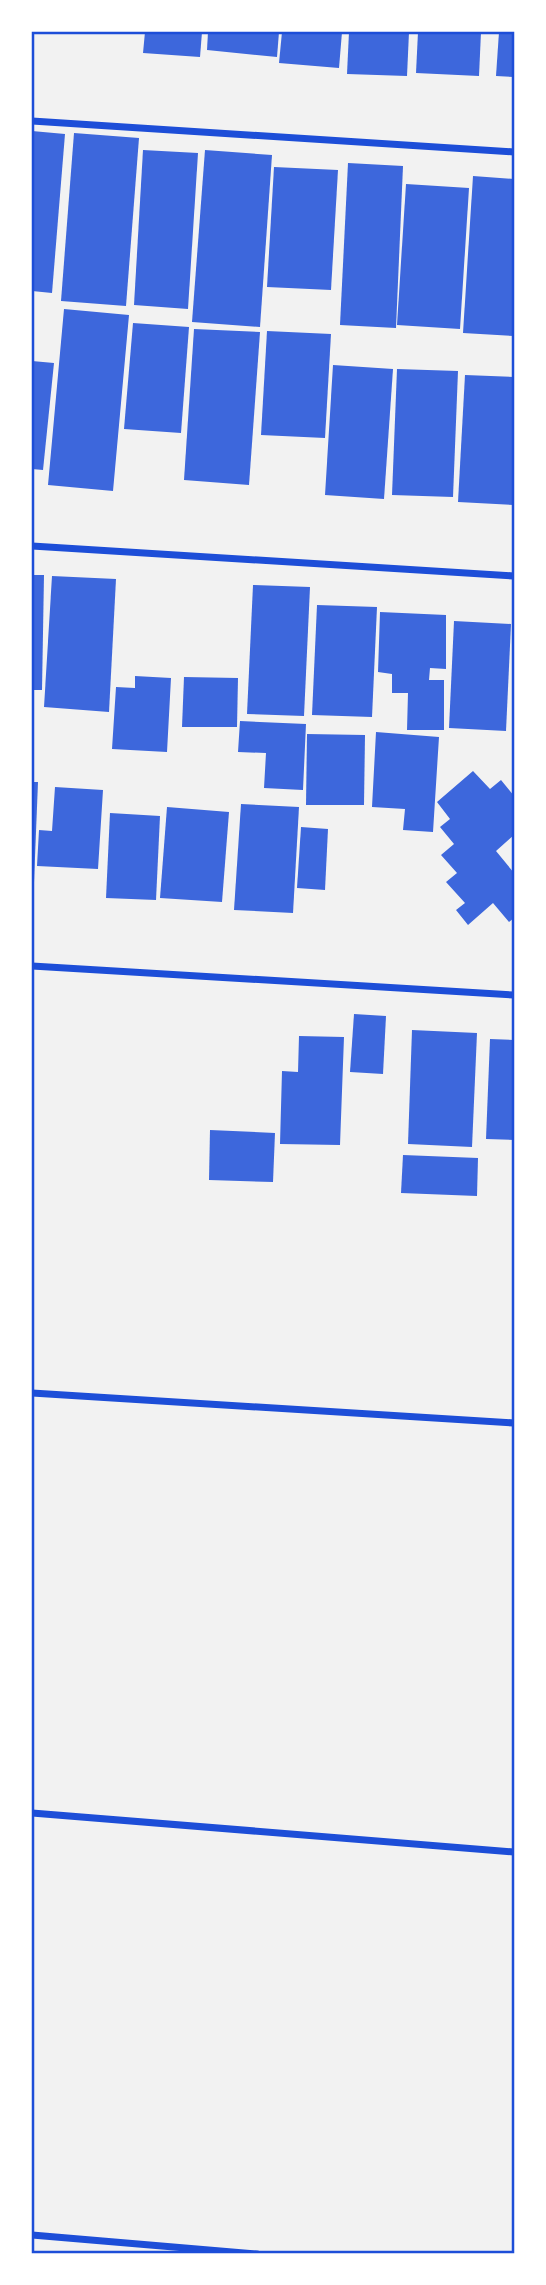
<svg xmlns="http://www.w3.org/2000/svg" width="546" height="2285" font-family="'Golos Text',sans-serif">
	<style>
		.building { fill: #3d67dc }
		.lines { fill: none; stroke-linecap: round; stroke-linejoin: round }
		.minor { stroke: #1d4ed8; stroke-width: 7 }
		.neatline { fill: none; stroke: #1d4ed8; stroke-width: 2.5 }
	</style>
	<rect width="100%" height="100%" fill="#f2f2f2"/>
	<!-- building -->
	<g class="building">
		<polygon points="145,32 202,32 200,57 143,53"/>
		<polygon points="208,32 279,32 277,57 207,50"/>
		<polygon points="282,32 342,32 339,68 279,63"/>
		<polygon points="349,32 409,32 407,76 347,74"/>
		<polygon points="418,32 481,32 479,76 416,73"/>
		<polygon points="499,32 514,32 514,77 496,76"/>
		<polygon points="32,131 65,134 52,293 32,291"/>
		<polygon points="74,133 139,138 126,306 61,301"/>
		<polygon points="143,150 198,153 188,309 134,305"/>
		<polygon points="205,150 272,155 260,327 192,322"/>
		<polygon points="348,163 403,166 396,328 340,325"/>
		<polygon points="274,167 338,170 331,290 267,287"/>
		<polygon points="473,176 514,179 514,336 463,333"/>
		<polygon points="406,184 469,188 460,329 397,325"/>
		<polygon points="64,309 129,315 113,491 48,485"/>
		<polygon points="133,323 189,327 181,433 124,429"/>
		<polygon points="194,329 260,332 249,485 184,480"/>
		<polygon points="267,331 331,334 325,438 261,435"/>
		<polygon points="32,361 54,363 43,470 32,469"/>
		<polygon points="333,365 393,369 384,499 325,495"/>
		<polygon points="397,369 458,371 453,497 392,495"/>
		<polygon points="465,375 514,377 514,505 458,502"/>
		<polygon points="32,575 44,575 42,690 32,690"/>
		<polygon points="52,576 116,579 109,712 44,707"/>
		<polygon points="253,585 310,587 304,716 247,714"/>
		<polygon points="317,605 377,607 372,717 312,715"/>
		<polygon points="380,612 446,615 446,669 430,668 429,680 444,680 444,730 407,730 408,693 392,693 392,674 378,672"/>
		<polygon points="454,621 511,624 506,731 449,728"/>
		<polygon points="135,676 171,678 167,752 112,749 116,687 135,688"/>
		<polygon points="184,677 238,678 237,727 182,727"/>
		<polygon points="240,721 306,724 303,790 264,788 266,753 238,752"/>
		<polygon points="376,732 439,737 433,832 403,830 405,809 372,807"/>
		<polygon points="307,734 365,735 364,805 306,805"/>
		<polygon points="473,771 490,789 501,780 514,796 514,835 496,851 514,873 514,918 509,922 493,903 468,925 456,910 465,903 446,882 457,873 441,855 454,844 440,827 450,819 437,802"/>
		<polygon points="32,782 38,782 34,882 32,882"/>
		<polygon points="55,787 103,790 98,869 37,866 39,830 52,831"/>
		<polygon points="241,804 299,807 293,913 234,910"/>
		<polygon points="167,807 229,812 222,902 160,898"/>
		<polygon points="110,813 160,816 156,900 106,898"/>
		<polygon points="301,827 328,829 325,890 297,888"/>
		<polygon points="354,1014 386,1016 383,1074 350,1072"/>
		<polygon points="412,1030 477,1033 472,1147 408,1144"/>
		<polygon points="299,1036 344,1037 340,1145 280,1144 282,1071 298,1072"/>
		<polygon points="490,1039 514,1040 514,1140 486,1139"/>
		<polygon points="210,1130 275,1133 273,1182 209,1180"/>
		<polygon points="403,1155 478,1158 477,1196 401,1193"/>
	</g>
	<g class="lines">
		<!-- minor -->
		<g class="minor">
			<polyline points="32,121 514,152"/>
			<polyline points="32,546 514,576"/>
			<polyline points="32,966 514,995"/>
			<polyline points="32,1393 514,1423"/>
			<polyline points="32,1813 514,1852"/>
			<polyline points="32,2235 257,2254"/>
		</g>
	</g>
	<!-- border -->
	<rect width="546" height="2285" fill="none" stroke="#ffffff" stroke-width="66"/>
	<rect x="33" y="33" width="480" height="2219" class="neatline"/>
</svg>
